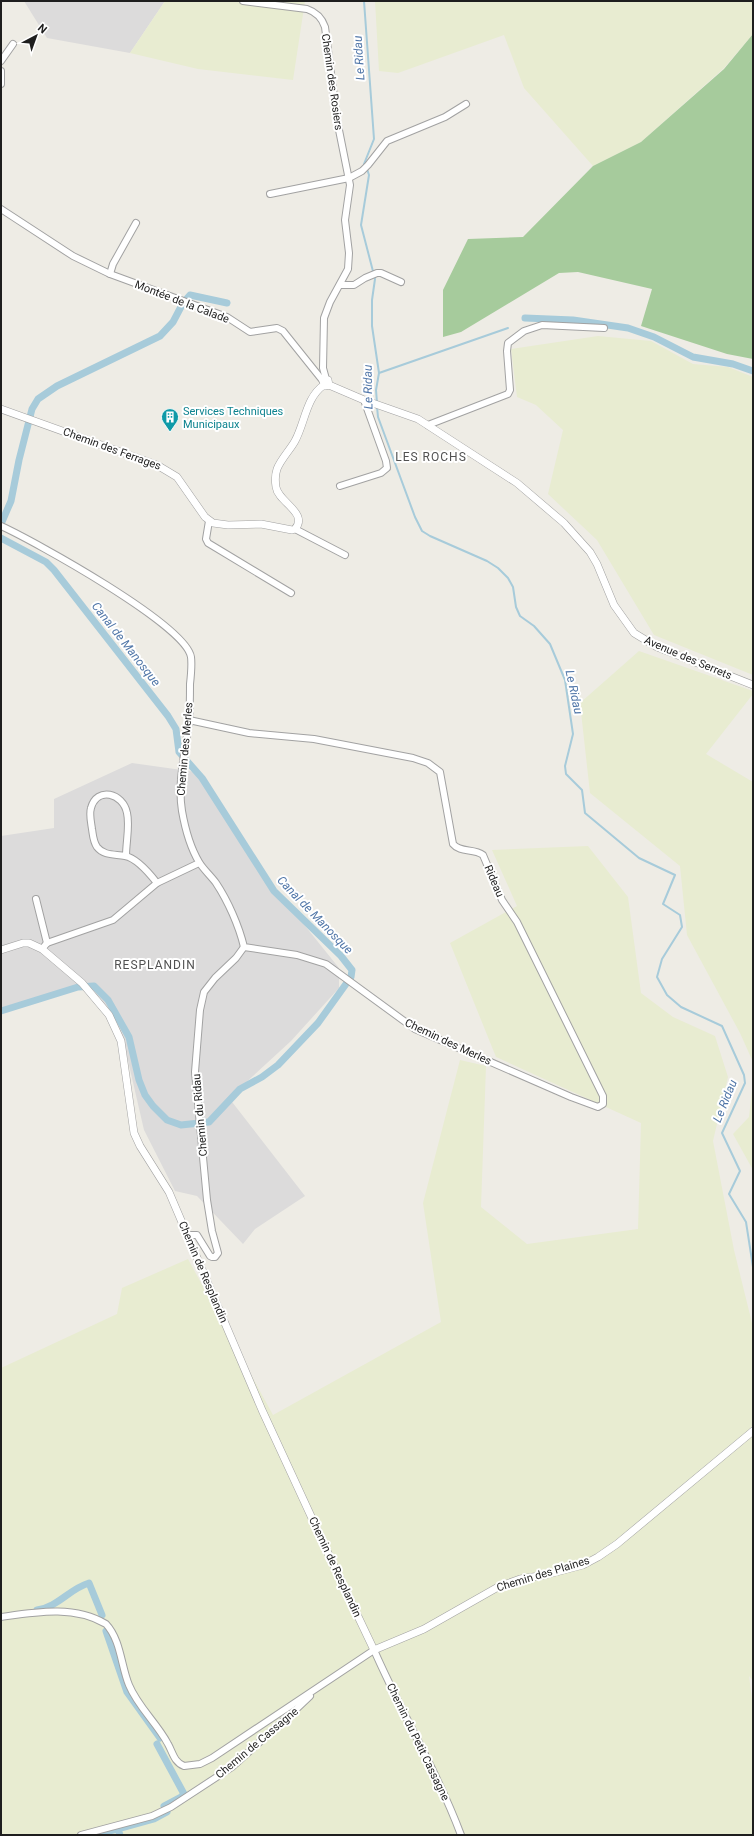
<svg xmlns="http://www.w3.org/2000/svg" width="754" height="1836" font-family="Roboto,sans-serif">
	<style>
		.residential { fill: #dcdbdb }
		.farmland { fill: #e8ecd1 }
		.forest { fill: #a6cb9c }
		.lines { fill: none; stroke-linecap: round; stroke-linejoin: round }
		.stream { stroke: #a7cbda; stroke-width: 2 }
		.canal { stroke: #a7cbda; stroke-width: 7 }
		.minor-casing { stroke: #a2a2a2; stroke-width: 8 }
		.tertiary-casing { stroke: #a2a2a2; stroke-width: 8 }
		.minor { stroke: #fff; stroke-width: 6 }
		.tertiary { stroke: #fff; stroke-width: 7 }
		.labels { text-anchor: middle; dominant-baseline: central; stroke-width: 4; stroke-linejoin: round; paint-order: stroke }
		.street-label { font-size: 11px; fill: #1e1e1e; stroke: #fff }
		.culture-label { font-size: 11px; fill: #0d838f; stroke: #fff; text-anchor: start }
		.water-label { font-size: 12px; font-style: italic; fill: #5076a8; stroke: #fff }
		.neighbourhood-label { font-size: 12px; letter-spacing: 1px; fill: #515151; stroke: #fff }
	</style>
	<rect width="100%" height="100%" fill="#eeece5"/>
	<!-- residential -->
	<g class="residential">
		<polygon points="24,1 165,1 130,53 47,38"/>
		<polygon points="132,763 196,772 252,860 339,968 339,988 291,1041 229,1098 305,1196 255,1229 243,1244 197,1196 175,1191 144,1130 123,1039 87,983 1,1008 1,836 54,828 54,799"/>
	</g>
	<!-- farmland -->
	<g class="farmland">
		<polygon points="165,1 305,1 293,80 198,69 130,53"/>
		<polygon points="375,1 753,1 753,34 724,68 641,142 593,166 524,88 504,35 398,73 379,71"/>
		<polygon points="598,336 651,341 693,364 728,367 753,377 753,675 654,635 597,540 548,494 563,430 536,405 517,397 511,349"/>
		<polygon points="639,651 753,691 753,694 706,754 753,782 753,1062 740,1033 687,935 680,866 590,793 580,703"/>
		<polygon points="588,846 628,897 641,993 673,1017 715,1036 728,1077 713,1141 734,1250 753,1327 753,1681 749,1676 753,1706 753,1835 1,1835 1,1368 117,1314 122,1288 188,1259 273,1415 441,1322 423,1203 460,1060 486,1066 481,1207 527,1244 638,1229 641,1123 496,1057 450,943 517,906 492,850"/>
		<polygon points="753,1081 753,1170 733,1134 749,1117"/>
	</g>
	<!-- forest -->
	<polygon class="forest" points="753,34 753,359 727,354 641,326 652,289 578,272 559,273 461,332 443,337 443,290 468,239 523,237 593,166 641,142 724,69"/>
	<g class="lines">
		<!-- stream -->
		<g class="stream">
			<polyline points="364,1 374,139 364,164 365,165"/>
			<polyline points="367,169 369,175 361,225 375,279 372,300 372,326 379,373 376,390 377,403"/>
			<polyline points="379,373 508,328"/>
			<polyline points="377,407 378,417 415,517 422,531 430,536 487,561 498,568 508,578 513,587 516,607 520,616 534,626 550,644 565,680 573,734 565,766 566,774 582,790 585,813 639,858 675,875 663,904 680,915 682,927 662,959 657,977 667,995 681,1007 722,1026 744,1075 745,1083 722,1133 740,1171 729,1194 746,1222 753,1267"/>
		</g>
		<!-- canal -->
		<g class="canal">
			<polyline points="525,318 573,320 628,328 654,337 693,357 733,364 753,371"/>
			<polyline points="1,524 11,501 19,460 32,409 38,399 57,386 160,336 173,322 183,303 190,295 227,303"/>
			<polyline points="1,538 46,562 54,570 168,716 176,729 179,752 202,778 274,891 341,956 352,970 351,977 318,1023 278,1065 262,1077 240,1089 209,1122 181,1125 167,1120 153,1106 145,1095 139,1080 129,1037 108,1000 94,986 78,987 1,1011"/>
			<path d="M37 1610C58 1607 69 1589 89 1583L102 1615"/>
			<polyline points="106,1631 127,1692 160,1738"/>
			<polyline points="157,1744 184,1794 181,1797 164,1806"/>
			<polyline points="95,1834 118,1829"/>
			<polyline points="120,1835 118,1829 154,1819 167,1812"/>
		</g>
		<!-- minor casing -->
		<g class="minor-casing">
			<g id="minor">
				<path d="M243 1 307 9C316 12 322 18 325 27L337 120 350 185 345 220 349 253 348 269 330 302 324 318 323 368 326 379"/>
				<polyline points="1,61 13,44"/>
				<polyline points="1,71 1,84"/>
				<polyline points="270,194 349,178 362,171 368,165 387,141 445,117 466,104"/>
				<polyline points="1,209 73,256 110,274 227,317 250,332 277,328 283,331 323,381"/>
				<polyline points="110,274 113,264 136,223"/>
				<polyline points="340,285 354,285 365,278 377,273 381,273 401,282"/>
				<polyline points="428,425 508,394 510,390 507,351 508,343 524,331 542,325 604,328"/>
				<polyline points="340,486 381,473 387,468 386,461 364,400"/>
				<polyline points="209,521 206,539 208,543 291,593"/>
				<path d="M1 526C34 541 186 625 191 657 192 665 191 675 190 684 190 696 190 708 189 720 186 750 177 781 182 811 185 828 190 847 199 862 203 869 211 876 216 883 228 901 239 926 244 947L297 955 326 964 415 1029 571 1097 598 1107 603 1104V1096L517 922 502 900 483 855C474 848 460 853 453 844L440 772 428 763 413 758 314 739 249 733 189 720"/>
				<polyline points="295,529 345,555"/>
				<path d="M126 856C126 842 130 826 127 813 123 793 97 786 91 808 89 814 91 822 92 829 93 835 93 841 97 847 104 856 115 854 125 856 136 858 150 874 157 883"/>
				<polyline points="36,899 47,943"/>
				<polyline points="42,949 47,943 113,920 157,883 199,863"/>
				<polyline points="187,1235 197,1235 210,1256 212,1257 215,1257 218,1253 212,1231 207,1200 195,1072 200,1010 204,992 215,978 236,958 244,947"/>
				<path d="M1 1617C36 1612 74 1605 106 1624 121 1640 121 1666 129 1685 138 1707 157 1723 168 1744 173 1753 174 1762 184 1766L200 1764 212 1758 374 1650C401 1712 437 1771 461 1835"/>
				<polyline points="81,1835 152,1816 171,1807 232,1767 291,1714 310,1696"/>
			</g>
		</g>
		<!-- tertiary casing -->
		<g class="tertiary-casing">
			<g id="tertiary">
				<polyline points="329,385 328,380 323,381 325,386 329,385 364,400 418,419 517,483 564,523 590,552 597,564 614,605 634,633 657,647 753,685"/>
				<path d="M1 409 157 465 177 477 205 517 213 523 228 525 261 524 292 530 295 529C309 513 278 502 276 487 275 481 275 475 277 469 281 459 290 450 295 441 305 423 306 397 324 385"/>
				<polyline points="1,950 23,943 29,943 42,949 82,983 109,1015 121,1041 134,1133 140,1146 169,1192 262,1410 334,1566 374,1650 424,1629 498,1587 520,1579 545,1575 583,1565 598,1557 617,1544 753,1431"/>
			</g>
		</g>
		<!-- minor -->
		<use href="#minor" class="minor"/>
		<!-- tertiary -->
		<use href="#tertiary" class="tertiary"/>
	</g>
	<!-- icons -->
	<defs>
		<g id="building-pin" transform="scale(0.9)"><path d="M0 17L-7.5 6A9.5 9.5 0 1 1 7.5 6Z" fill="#0f9aa8" stroke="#fff"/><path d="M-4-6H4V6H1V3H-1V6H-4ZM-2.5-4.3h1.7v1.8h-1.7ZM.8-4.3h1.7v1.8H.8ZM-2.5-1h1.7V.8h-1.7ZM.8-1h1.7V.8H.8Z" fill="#fff"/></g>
	</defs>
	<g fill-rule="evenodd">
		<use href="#building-pin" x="170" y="417"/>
	</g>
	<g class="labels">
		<!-- street labels -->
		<g class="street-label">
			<text transform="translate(332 82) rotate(82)">Chemin des Rosiers</text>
			<text transform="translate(182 302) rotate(21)">Montée de la Calade</text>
			<text transform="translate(112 449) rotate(20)">Chemin des Ferrages</text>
			<text transform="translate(688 658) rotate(23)">Avenue des Serrets</text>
			<text transform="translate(185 749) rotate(-85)">Chemin des Merles</text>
			<text transform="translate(494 881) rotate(67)">Rideau</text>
			<text transform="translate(448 1042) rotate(25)">Chemin des Merles</text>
			<text transform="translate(200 1115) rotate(-95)">Chemin du Ridau</text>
			<text transform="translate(203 1272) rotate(67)">Chemin de Resplandin</text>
			<text transform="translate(335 1567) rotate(65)">Chemin de Resplandin</text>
			<text transform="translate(543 1574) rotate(-17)">Chemin des Plaines</text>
			<text transform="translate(418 1742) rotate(64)">Chemin du Petit Cassagne</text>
			<text transform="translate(257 1743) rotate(-40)">Chemin de Cassagne</text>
		</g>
		<!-- culture labels -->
		<g class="culture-label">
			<text x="183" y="411">Services Techniques<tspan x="183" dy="13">Municipaux</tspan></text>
		</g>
		<!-- water labels -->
		<g class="water-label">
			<text transform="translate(359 58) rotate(-94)">Le Ridau</text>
			<text transform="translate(368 387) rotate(-91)">Le Ridau</text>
			<text transform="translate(126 644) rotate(52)">Canal de Manosque</text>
			<text transform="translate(574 692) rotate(78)">Le Ridau</text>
			<text transform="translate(315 915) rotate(46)">Canal de Manosque</text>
			<text transform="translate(725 1101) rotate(-68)">Le Ridau</text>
		</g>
		<!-- neighbourhood labels -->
		<g class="neighbourhood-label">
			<text x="431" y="457">LES ROCHS</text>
			<text x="155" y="965">RESPLANDIN</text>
		</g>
	</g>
	<!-- border -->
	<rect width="754" height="1836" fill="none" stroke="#1e1e1e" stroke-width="4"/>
	<!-- north arrow -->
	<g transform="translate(36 36) rotate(41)" stroke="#ffffff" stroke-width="3" paint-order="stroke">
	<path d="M0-3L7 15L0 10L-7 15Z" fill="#1e1e1e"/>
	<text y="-6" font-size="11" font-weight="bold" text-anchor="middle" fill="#1e1e1e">N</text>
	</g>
</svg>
